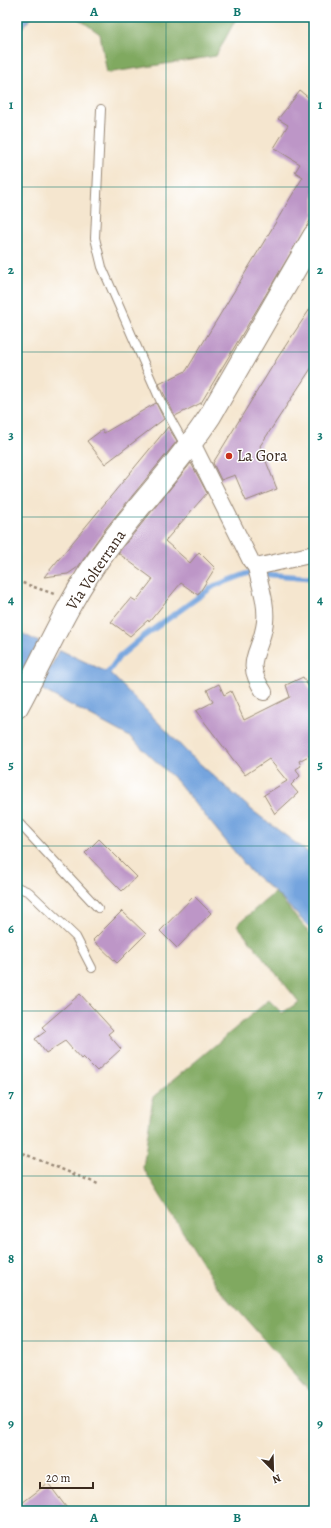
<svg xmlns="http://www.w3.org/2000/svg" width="331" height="1528" font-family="Alegreya,serif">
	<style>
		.forest { fill: #80a960; stroke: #5e6a3f }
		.water { fill: #74a4de; stroke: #58677e }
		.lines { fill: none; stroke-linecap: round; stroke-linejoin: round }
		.stream { stroke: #74a4de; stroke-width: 5.5 }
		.building { fill: #bd96c7 }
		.service-casing { stroke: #988876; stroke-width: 10 }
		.minor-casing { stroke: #988876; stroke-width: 18 }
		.secondary-casing { stroke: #988876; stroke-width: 24 }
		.path { stroke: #988876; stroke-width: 2.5; stroke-dasharray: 3 3; stroke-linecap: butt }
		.service { stroke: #fff; stroke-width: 8 }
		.minor { stroke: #fff; stroke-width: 16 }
		.secondary { stroke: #fff; stroke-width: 22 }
		.grid { fill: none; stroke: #0f766e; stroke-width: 1; stroke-opacity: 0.55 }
		.poi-dot { fill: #c8321e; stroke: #fff; stroke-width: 1.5 }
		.labels { text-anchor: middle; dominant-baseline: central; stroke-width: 3; stroke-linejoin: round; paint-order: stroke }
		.poi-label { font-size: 16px; fill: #3b2a1e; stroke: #fff; text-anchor: start }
		.street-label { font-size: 16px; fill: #3b2a1e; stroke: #fff }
		.neatline { fill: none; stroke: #0f766e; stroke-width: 1.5 }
		.grid-label { font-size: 13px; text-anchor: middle; font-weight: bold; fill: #0f766e }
	</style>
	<rect width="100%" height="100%" fill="#fff"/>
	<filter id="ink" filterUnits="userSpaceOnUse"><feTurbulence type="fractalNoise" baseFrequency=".025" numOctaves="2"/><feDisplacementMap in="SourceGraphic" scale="8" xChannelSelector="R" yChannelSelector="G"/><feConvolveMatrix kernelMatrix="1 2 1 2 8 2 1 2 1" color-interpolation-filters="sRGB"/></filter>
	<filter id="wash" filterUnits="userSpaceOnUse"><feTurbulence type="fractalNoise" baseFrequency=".012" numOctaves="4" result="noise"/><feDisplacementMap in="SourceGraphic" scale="16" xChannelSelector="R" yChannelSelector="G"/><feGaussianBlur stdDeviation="0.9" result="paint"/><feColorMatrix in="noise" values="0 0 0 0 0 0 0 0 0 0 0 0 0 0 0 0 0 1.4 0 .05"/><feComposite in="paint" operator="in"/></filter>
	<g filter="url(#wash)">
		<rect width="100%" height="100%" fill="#f5e6cf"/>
		<!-- forest -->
		<g class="forest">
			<polygon points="76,17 237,17 216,56 107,73 100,34"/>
			<polygon points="275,892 314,938 314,1393 309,1391 216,1285 143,1168 153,1097 269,1000 282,1013 299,1002 237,925"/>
		</g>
		<!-- water -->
		<g class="water">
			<polygon points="17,17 32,17 17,33"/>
			<polygon points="17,631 39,642 17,681"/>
			<polygon points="60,650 111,674 189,754 253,811 314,857 314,932 275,892 251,872 177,781 130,737 39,688"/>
		</g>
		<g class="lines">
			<!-- stream -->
			<polyline class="stream" points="104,678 119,657 144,636 214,586 249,573 314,578"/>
		</g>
		<g id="blocks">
			<!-- building -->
			<g class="building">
				<polygon points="300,91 314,102 314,214 201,403 175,416 159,384 186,371 303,177 295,172 300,164 274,148 288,125 278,119"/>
				<polygon points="314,303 314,364 260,446 277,489 246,501 235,475 221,480 213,463 278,357"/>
				<polygon points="156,403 164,419 105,464 87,441 102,430 104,433"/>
				<polygon points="168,427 177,441 106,528 78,567 68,574 44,577"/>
				<polygon points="191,463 207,493 165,541 190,563 199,552 215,568 198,595 181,583 149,622 148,620 130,636 111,622 131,598 136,601 153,579 118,553"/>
				<polygon points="303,677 314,696 314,753 299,761 301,766 296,769 300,776 291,785 298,793 275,814 264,795 287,781 269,759 245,775 196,711 213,702 207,690 219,684 224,695 231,691 244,720 290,697 286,685"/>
				<polygon points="99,839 137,877 122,891 85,853"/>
				<polygon points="194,896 211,913 177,948 160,931"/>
				<polygon points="122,911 146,934 117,963 93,940"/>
				<polygon points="80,994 113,1030 108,1034 121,1049 97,1071 83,1057 81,1059 65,1041 46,1053 35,1039 46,1031 42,1027"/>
				<polygon points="48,1483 69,1511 28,1511 22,1503"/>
			</g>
		</g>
	</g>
	<g filter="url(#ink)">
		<use href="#blocks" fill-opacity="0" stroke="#988876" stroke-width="1"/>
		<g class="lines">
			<!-- service casing -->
			<g class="service-casing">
				<g id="service">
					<polyline points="101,109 95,238 102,267 161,402 186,447"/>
					<polyline points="17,821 98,908"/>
					<polyline points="17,887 29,892 76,937 92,968"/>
				</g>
			</g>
			<!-- minor casing -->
			<g class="minor-casing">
				<g id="minor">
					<polyline points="192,443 251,561 256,567 314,554"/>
					<path d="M256 567C260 585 267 603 265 622 261 655 242 659 264 692"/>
				</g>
			</g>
			<!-- secondary casing -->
			<g class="secondary-casing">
				<path id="secondary" d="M17 707C45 656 68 600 103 553 137 506 178 465 210 416L314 236"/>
			</g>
			<!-- path -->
			<g class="path">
				<polyline points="17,581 54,594"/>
				<polyline points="17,1151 98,1184"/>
			</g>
			<!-- service -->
			<use href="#service" class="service"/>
			<!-- minor -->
			<use href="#minor" class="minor"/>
			<!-- secondary -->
			<use href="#secondary" class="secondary"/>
		</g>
	</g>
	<!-- grid -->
	<path class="grid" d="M166 17V1511M17 187H314M17 352H314M17 517H314M17 682H314M17 846H314M17 1011H314M17 1176H314M17 1341H314"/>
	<!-- markers -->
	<circle class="poi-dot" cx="229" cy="456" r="4"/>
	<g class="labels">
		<!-- poi labels -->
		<g class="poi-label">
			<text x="237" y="456">La Gora</text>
		</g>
		<!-- street labels -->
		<g class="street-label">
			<text transform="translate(96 570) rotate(-56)">Via Volterrana</text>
		</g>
	</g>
	<!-- margin -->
	<rect width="331" height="1528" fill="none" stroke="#fff" stroke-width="44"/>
	<!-- north arrow -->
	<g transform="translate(273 1470) rotate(157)" stroke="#ffffff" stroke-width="3" paint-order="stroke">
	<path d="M0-3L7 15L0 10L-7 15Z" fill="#3b2a1e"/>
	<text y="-6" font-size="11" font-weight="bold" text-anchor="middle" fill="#3b2a1e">N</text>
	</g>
	<!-- scale -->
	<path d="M40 1482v6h53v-6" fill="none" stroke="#3b2a1e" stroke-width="2"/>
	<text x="46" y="1482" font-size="12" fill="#3b2a1e" stroke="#ffffff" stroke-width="3" paint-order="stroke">20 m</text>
	<rect x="22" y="22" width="287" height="1484" class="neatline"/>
	<g class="grid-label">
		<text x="94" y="16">A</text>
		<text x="237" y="16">B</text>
		<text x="11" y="109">1</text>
		<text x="320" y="109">1</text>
		<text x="11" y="274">2</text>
		<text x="320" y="274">2</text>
		<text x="11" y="439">3</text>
		<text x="320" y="439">3</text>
		<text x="11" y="604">4</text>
		<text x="320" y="604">4</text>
		<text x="11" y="769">5</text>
		<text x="320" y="769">5</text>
		<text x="11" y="933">6</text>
		<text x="320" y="933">6</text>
		<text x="11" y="1098">7</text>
		<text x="320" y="1098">7</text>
		<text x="11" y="1263">8</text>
		<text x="320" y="1263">8</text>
		<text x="11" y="1428">9</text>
		<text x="320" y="1428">9</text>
		<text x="94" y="1522">A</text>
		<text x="237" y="1522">B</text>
	</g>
</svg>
